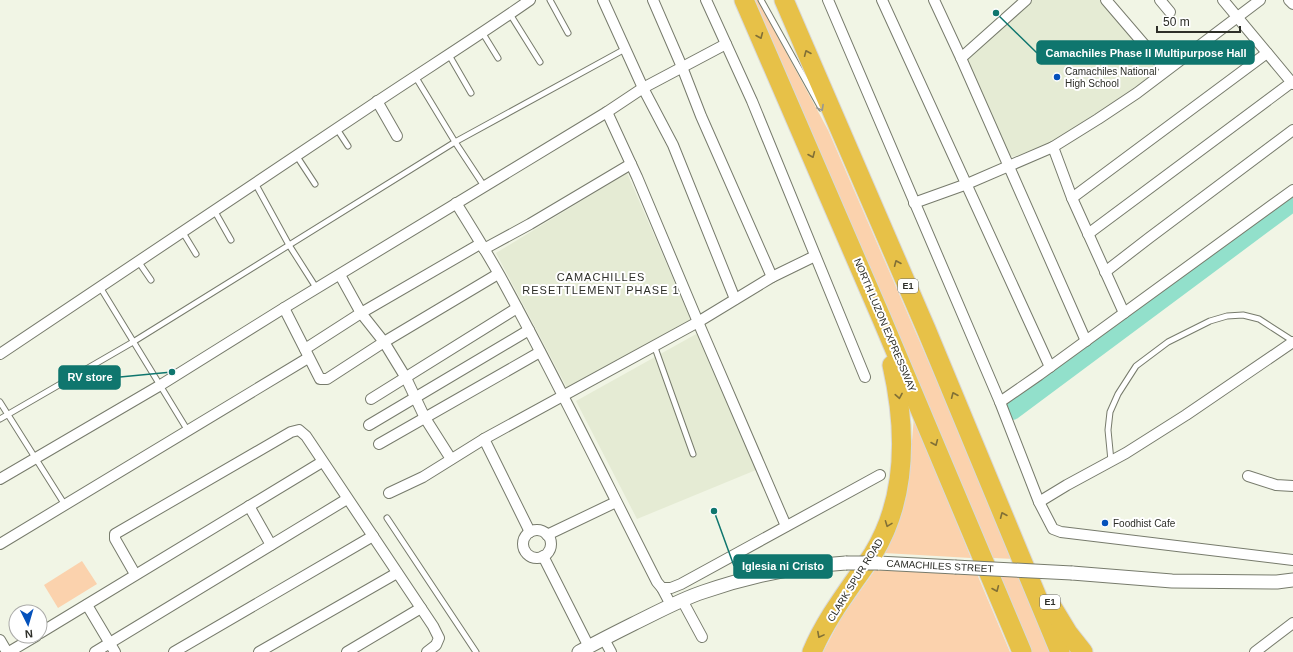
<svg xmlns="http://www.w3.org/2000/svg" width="1293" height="652" font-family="Helvetica,sans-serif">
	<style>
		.built { fill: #e5ebd4 }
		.green { fill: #fbd2ad }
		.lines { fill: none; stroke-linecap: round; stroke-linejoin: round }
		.river { stroke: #92e0cb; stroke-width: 20 }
		.service-casing { stroke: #777b6c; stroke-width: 7 }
		.minor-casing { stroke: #777b6c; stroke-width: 12 }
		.tertiary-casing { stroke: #777b6c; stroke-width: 15 }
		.motorway-casing { stroke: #d9d9d8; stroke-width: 21 }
		.service { stroke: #fff; stroke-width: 5 }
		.minor { stroke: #fff; stroke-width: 10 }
		.tertiary { stroke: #fff; stroke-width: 13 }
		.motorway { stroke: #e7c148; stroke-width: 19 }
		.tertiary-bridge-casing { stroke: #777b6c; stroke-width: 15; stroke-linecap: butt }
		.tertiary-bridge { stroke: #fff; stroke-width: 13 }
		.oneway { stroke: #817036 }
		.oneway2 { stroke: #969694 }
		.poi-dot { fill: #0451bb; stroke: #fff; stroke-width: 1.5 }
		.labels { text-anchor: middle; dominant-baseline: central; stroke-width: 4; stroke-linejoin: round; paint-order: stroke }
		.shield { fill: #fff; stroke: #6c6d68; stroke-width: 1 }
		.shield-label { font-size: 9px; font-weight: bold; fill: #2d2e28 }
		.poi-label { font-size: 10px; fill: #2d2e28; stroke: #fff; text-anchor: start }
		.street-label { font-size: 10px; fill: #2d2e28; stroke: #fff }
		.neighbourhood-label { font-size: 11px; letter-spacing: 1px; fill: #2d2e28; stroke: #fff }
		.leader { fill: none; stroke: #0f766e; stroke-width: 1.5 }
		.callout-dot { fill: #0f766e; stroke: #fff; stroke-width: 1.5 }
		.callout { fill: #0f766e; stroke: #0f766e; stroke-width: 1.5 }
		.callout-label { font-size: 11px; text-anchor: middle; font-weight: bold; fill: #fff }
	</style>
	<rect width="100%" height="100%" fill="#f1f5e5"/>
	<!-- built -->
	<g class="built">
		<polygon points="1030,0 1102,0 1161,68 1137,87 1087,123 1028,154 1003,158 958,61"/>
		<polygon points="627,173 692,322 568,390 496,253"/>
		<polygon points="698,333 756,470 637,519 576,401"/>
	</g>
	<!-- green -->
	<g class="green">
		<polygon points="755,0 758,0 828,130 1014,559 993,558"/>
		<path d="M914 417 971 558 884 553C908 512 910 463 914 417Z"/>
		<polygon points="82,561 97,584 58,608 44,585"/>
		<polygon points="875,570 977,574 1010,652 823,652 841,618"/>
		<polygon points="1000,574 1019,576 1052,652 1032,652"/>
	</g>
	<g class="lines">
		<!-- river -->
		<polyline class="river" points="1012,410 1293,201"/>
		<!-- service casing -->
		<g class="service-casing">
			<g id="service">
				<polyline points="550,0 568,33"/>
				<polyline points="761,0 821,108"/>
				<polyline points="510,14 540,62"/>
				<polyline points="482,32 498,58"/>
				<polyline points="449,55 471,93"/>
				<polyline points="415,76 455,142 484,186"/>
				<polyline points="337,129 348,146"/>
				<polyline points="296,155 315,184"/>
				<polyline points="255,183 289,245 317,289"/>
				<polyline points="214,210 231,240"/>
				<polyline points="182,231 196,254"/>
				<polyline points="138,261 151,280"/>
				<polyline points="100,287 188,431"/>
				<polyline points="654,345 693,454"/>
				<polyline points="0,402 65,505"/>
				<polyline points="0,419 133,342 455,142 625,49"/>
				<polyline points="1111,461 1108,430 1110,412 1118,394 1136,366 1168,342 1210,321 1227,316 1243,315 1259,319 1293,341"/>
				<polyline points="387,518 476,652"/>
			</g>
		</g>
		<!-- minor casing -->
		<g class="minor-casing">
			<g id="minor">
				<polyline points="603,0 643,88 673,145 735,299"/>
				<polyline points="653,0 682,67 701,116 772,277"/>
				<polyline points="706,0 752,101 865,377"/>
				<polyline points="828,0 1000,402 1039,502 1053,529 1061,532 1293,560"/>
				<polyline points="882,0 1050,367"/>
				<polyline points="934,0 961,58 1086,341"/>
				<polyline points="1106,0 1166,70"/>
				<polyline points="1160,0 1170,12"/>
				<polyline points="1223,0 1293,84"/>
				<polyline points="1289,0 1293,4"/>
				<polyline points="961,58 1026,0"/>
				<polyline points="377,101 397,136"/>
				<polyline points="607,112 637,177 698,322 786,526"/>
				<polyline points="1053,147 1072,198 1124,313"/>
				<polyline points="1072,198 1267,53"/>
				<path d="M456 203C471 227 486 251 500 276 555 376 605 480 657 582L662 588 671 605"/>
				<polyline points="914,203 967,184 1053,147 1098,119 1137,93 1260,0"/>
				<polyline points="1088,234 1292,82"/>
				<polyline points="484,249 530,224 631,164"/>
				<polyline points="1105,272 1149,238 1293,130"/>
				<polyline points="340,275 361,313 384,342 406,378 425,418 451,459"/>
				<polyline points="284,308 320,379 327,379 384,342 498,274"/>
				<polyline points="305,349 361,313 480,244"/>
				<path d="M0 354C126 269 252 185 378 101 429 67 480 35 530 0"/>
				<polyline points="371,399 517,308"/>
				<polyline points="1000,402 1039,375 1293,190"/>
				<polyline points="369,425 529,330"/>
				<polyline points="484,439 530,532"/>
				<polyline points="379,444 540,352"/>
				<polyline points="1248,476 1276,485 1293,486"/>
				<polyline points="0,479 159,386 284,308 607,112 643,88 726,44"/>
				<polyline points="389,493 423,477 484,439 698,322 772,277 815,256"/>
				<polyline points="1039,502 1067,485 1126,453 1186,415 1293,342"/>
				<polyline points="249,506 271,545"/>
				<circle cx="537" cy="544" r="14"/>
				<polyline points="547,535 616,502"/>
				<polyline points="0,544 308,358"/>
				<polyline points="543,556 589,647"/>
				<polyline points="135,574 115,539 115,534 291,432 299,430 306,436 433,626 439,638 436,645 427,652"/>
				<polyline points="662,588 671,588 681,584 880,475"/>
				<polyline points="682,600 702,637"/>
				<polyline points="87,605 115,652"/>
				<polyline points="40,633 322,462"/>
				<polyline points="604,639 611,652"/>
				<polyline points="0,640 7,652"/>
				<polyline points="9,652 36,636"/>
				<polyline points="95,652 347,499"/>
				<polyline points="174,652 373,536"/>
				<polyline points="259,652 397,573"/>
				<polyline points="347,652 421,608"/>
				<polyline points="1255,652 1293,623"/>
			</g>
		</g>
		<!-- tertiary casing -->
		<g class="tertiary-casing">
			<g id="tertiary">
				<polyline points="878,563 955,567"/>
				<polyline points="1072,573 1172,581 1277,582 1293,580"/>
				<path d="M579 652C597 642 615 633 633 624 656 613 679 600 703 592 749 576 797 566 846 563"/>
			</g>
		</g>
		<!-- motorway casing -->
		<g class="motorway-casing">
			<g id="motorway">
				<polyline points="744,0 881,317 1022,652"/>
				<polyline points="784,0 926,329 1060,652"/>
				<polyline points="1051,605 1068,633 1083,652"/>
				<path d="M812 652C827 616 852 586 873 554 908 497 906 427 892 365"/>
			</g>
		</g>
		<!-- service -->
		<use href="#service" class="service"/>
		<!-- minor -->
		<use href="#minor" class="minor"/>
		<!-- tertiary -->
		<use href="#tertiary" class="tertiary"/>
		<!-- motorway -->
		<use href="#motorway" class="motorway"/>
		<!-- tertiary-bridge casing -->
		<g class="tertiary-bridge-casing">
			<g id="tertiary-bridge">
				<polyline points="846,563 878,563"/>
				<polyline points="955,567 1072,573"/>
			</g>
		</g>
		<!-- tertiary-bridge -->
		<use href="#tertiary-bridge" class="tertiary-bridge"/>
	</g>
	<!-- one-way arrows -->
	<defs><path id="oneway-chevron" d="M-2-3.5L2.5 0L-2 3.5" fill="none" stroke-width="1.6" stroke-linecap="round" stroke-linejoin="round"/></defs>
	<g class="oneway">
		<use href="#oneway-chevron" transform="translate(760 36) rotate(67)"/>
		<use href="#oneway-chevron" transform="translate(807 53) rotate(-113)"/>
		<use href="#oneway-chevron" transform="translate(812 155) rotate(67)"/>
		<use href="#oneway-chevron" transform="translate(897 263) rotate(-113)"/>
		<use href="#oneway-chevron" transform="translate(954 395) rotate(-113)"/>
		<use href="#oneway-chevron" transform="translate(899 396) rotate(80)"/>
		<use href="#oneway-chevron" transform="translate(935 443) rotate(67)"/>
		<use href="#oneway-chevron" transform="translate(1003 515) rotate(-113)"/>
		<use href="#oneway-chevron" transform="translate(888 524) rotate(111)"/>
		<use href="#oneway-chevron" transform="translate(996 589) rotate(67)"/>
		<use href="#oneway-chevron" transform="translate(820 635) rotate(118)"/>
	</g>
	<use class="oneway2" href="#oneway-chevron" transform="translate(821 108) rotate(61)"/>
	<!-- markers -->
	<g class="poi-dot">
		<circle cx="1057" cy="77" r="4"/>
		<circle cx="1105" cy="523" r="4"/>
	</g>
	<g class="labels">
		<!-- shield labels -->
		<g class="shield">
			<rect x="898" y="279" width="20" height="14" rx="3"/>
			<rect x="1040" y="595" width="20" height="14" rx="3"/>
		</g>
		<g class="shield-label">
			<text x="908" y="286">E1</text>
			<text x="1050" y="602">E1</text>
		</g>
		<!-- poi labels -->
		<g class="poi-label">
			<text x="1065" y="71">Camachiles National<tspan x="1065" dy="12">High School</tspan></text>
			<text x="1113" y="523">Foodhist Cafe</text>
		</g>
		<!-- street labels -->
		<g class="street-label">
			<text transform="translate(885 325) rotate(67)">NORTH LUZON EXPRESSWAY</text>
			<text transform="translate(940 566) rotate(3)">CAMACHILES STREET</text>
			<text transform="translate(855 580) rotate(-58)">CLARK SPUR ROAD</text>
		</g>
		<!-- neighbourhood labels -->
		<g class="neighbourhood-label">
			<text x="601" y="277">CAMACHILLES<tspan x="601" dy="13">RESETTLEMENT PHASE 1</tspan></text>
		</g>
	</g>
	<!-- callouts -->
	<path class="leader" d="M996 13L1037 53M172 372L120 377M714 511L734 566"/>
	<g class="callout-dot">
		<circle cx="996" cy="13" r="4"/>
		<circle cx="172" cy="372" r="4"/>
		<circle cx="714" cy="511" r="4"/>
	</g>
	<g class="callout">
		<rect x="1037" y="41" width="217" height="23" rx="4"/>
		<rect x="59" y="366" width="61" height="23" rx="4"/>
		<rect x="734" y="555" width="98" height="23" rx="4"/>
	</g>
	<g class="callout-label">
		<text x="1146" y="57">Camachiles Phase II Multipurpose Hall</text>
		<text x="90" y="381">RV store</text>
		<text x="783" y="570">Iglesia ni Cristo</text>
	</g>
	<!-- north arrow -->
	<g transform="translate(28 624) rotate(175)"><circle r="19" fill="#ffffff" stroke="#ababa9"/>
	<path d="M0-3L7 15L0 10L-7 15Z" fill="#0451bb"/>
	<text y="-6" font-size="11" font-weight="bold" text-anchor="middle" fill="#2d2e28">N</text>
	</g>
	<!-- scale -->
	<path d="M1157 26v6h83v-6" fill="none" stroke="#2d2e28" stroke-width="2"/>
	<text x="1163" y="26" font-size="12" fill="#2d2e28" stroke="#ffffff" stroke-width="3" paint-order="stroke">50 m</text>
</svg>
